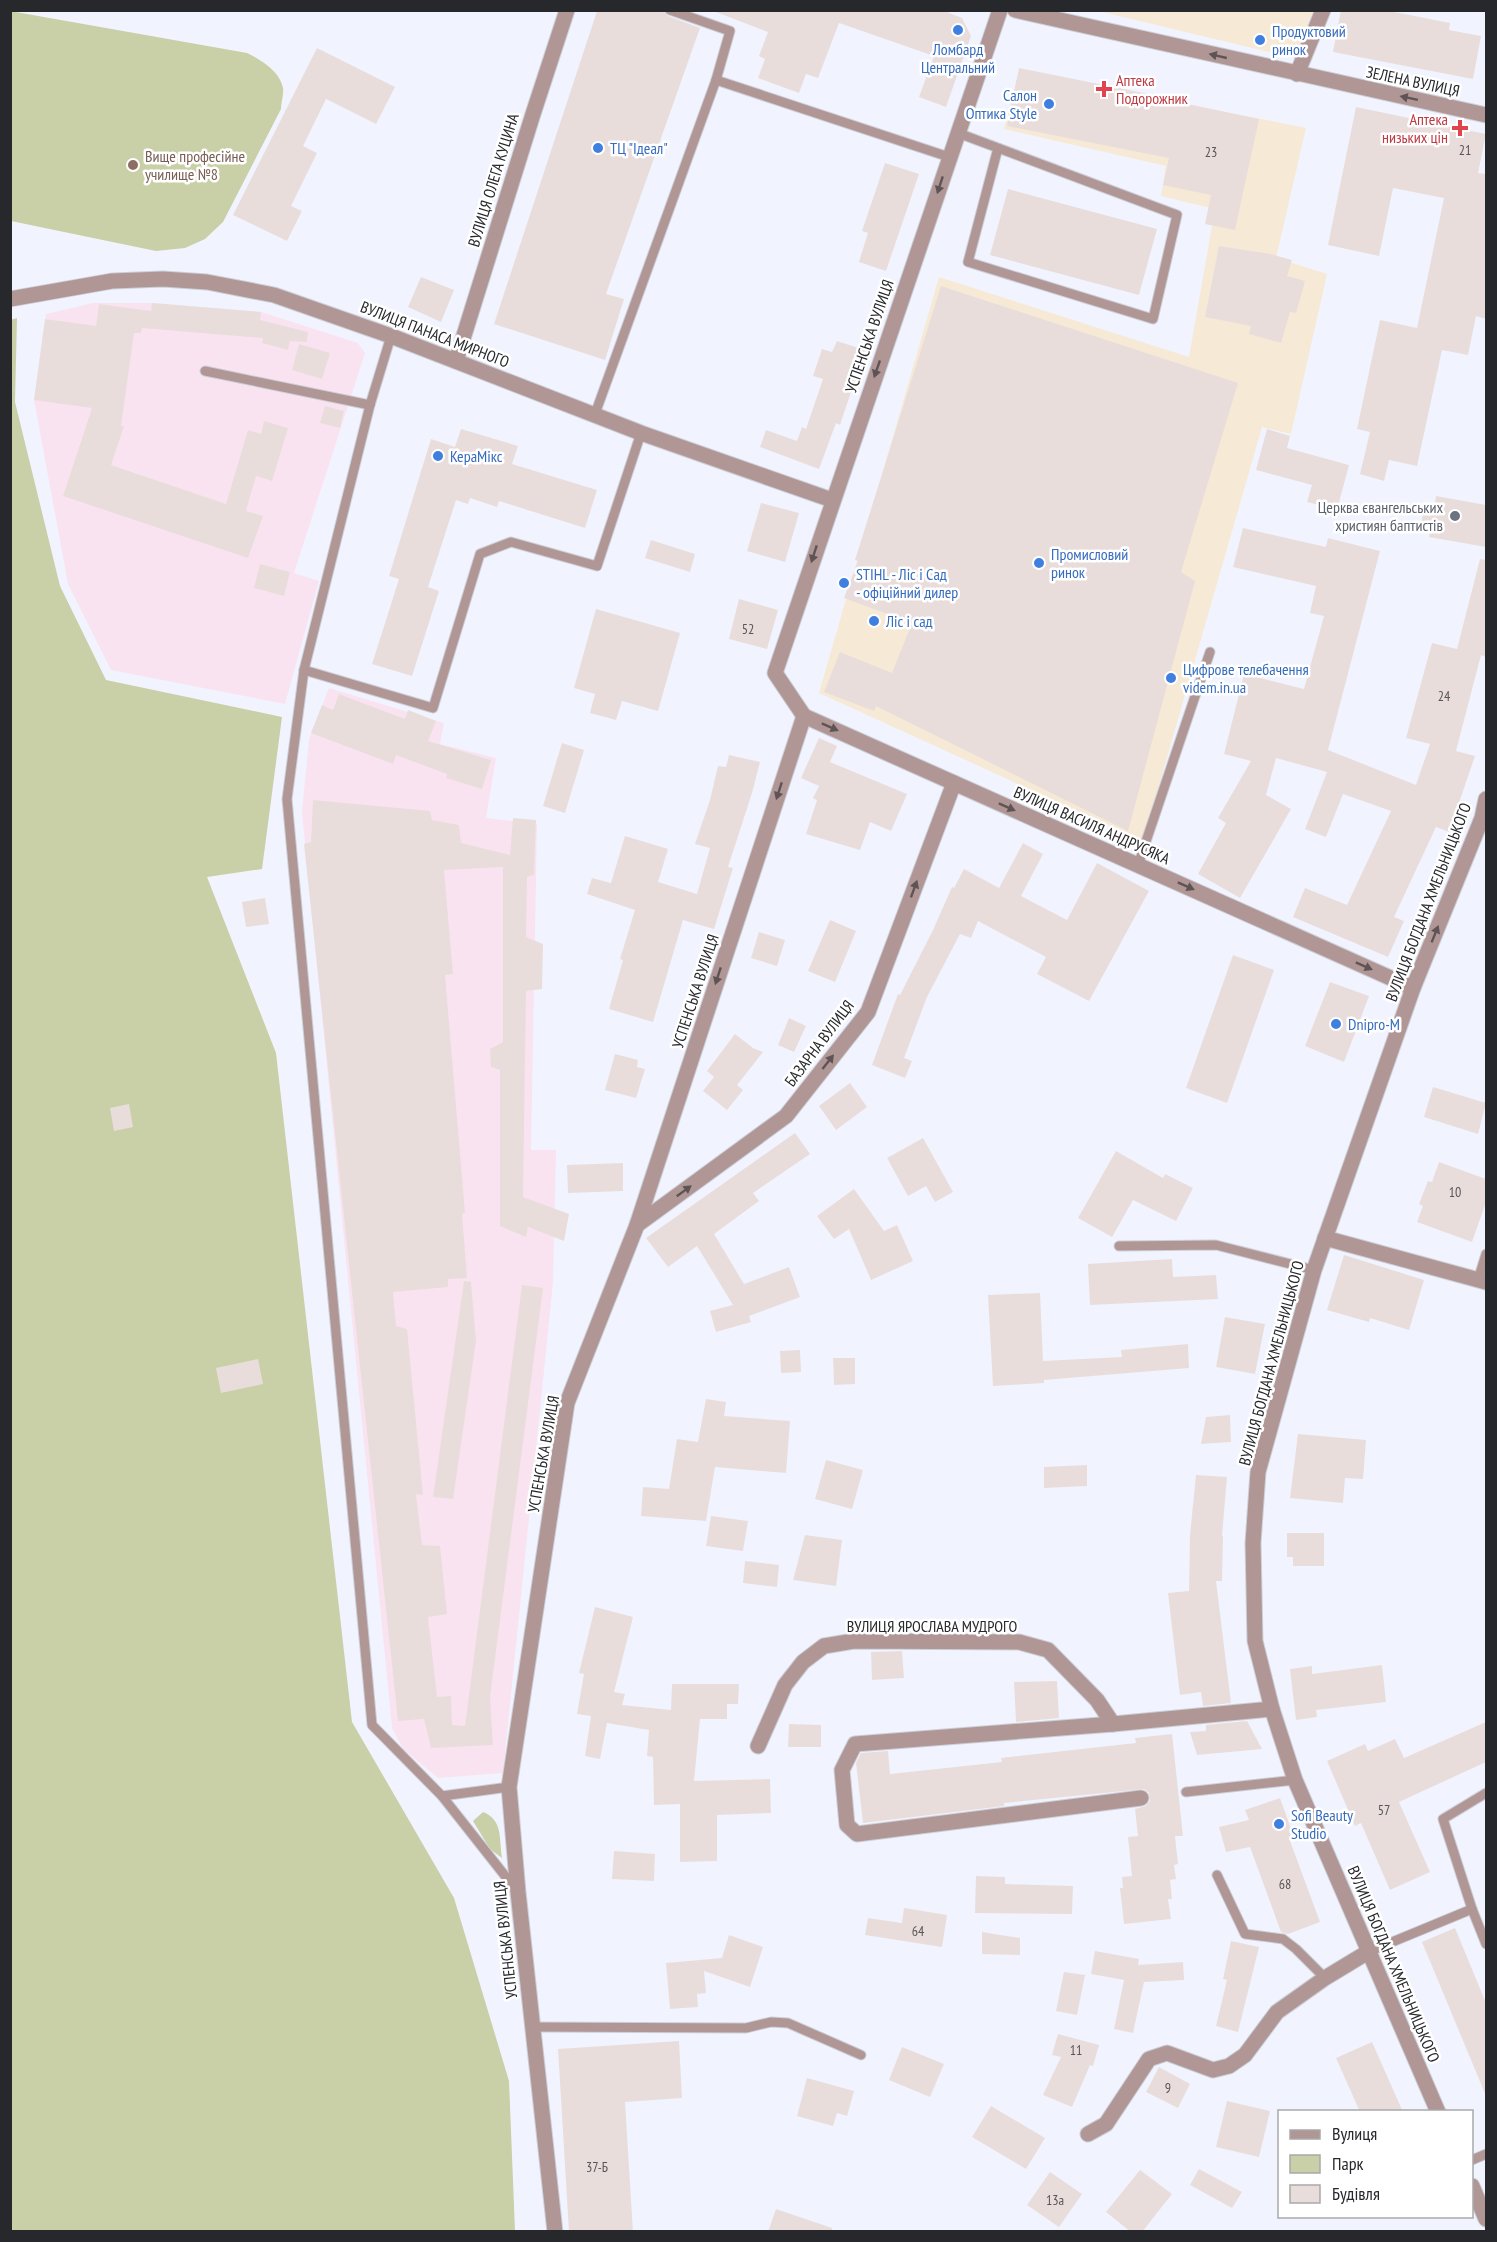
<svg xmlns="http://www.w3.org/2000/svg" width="1497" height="2242" font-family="'PT Sans Narrow',sans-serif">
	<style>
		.commercial { fill: #f6e9d5 }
		.industrial { fill: #fae3f0 }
		.green { fill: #c9cfa6 }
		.building { fill: #e9dddc }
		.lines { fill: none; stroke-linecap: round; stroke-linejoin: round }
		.service-casing { stroke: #cdcfd8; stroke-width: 11 }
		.minor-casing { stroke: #cdcfd8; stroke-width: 17 }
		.service { stroke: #b09795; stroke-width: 9 }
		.minor { stroke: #b09795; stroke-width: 15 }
		.oneway { fill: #5e5456 }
		.shop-dot { fill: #3f7fe0; stroke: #fff; stroke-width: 2 }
		.health-dot { fill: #e0444e; stroke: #fff; stroke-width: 2 }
		.education-dot { fill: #8d6e63; stroke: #fff; stroke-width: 2 }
		.worship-dot { fill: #6b7280; stroke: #fff; stroke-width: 2 }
		.labels { text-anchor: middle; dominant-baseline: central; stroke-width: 5; stroke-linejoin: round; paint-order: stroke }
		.number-label { font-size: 14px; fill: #585558 }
		.shop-label { font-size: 16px; fill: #366cbe; stroke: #fff; text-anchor: start }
		.health-label { font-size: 16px; fill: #be3a42; stroke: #fff; text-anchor: start }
		.street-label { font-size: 16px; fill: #27282c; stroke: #fff }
		.education-label { font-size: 16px; fill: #785e54; stroke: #fff; text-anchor: start }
		.worship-label { font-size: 16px; fill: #5b616d; stroke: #fff; text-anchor: end }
	</style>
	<rect width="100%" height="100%" fill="#f1f4fe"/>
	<!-- commercial -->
	<g class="commercial">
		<polygon points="1098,11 1313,11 1294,58"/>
		<polygon points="1019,71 1306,128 1276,258 1327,274 1291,434 1262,427 1143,841 819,693 939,277 1189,357 1215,209 1161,196 1166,166 1004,129"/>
	</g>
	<!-- industrial -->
	<g class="industrial">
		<polygon points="93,303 152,303 261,312 358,343 365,353 294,573 319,581 285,704 111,670 68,584 34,400 46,314"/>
		<polygon points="329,688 444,723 440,744 496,758 486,818 537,824 531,1150 556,1150 553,1283 503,1773 438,1778 403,1749 392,1728 302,812 309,739"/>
	</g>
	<!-- green -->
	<g class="green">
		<path d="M10 11 247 53C261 60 280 71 283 88 284 94 281 103 281 109L223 222 205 239 185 248 156 251 11 221Z"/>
		<polygon points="17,318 15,402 60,586 106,680 282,717 262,869 207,877 276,1053 352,1722 454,1898 509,2081 515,2231 11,2232 10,320"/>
		<path d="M483 1812C503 1820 499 1838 502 1858L490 1849 473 1821Z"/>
	</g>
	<!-- building -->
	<g class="building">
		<polygon points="663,10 668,16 700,28 606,294 624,299 605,360 494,324 597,11"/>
		<polygon points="717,10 942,10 962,18 971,36 946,107 919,97 934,56 839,23 818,78 806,74 799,93 758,78 765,59 759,56 768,32 716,12"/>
		<polygon points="1341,10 1384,10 1450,23 1449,30 1481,36 1473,79 1333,52"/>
		<polygon points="317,48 395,87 376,124 326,99 303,146 317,153 291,206 302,211 287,241 233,215"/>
		<polygon points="1019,68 1174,99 1173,101 1259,119 1235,230 1205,224 1211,195 1163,185 1169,158 1007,126"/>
		<polygon points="1356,107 1486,134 1478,173 1486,174 1486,319 1476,316 1468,355 1442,350 1417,466 1389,460 1384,481 1360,474 1370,432 1357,429 1380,320 1417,328 1444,198 1393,188 1379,256 1328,245"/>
		<polygon points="885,163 919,174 886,271 859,262 868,233 862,231"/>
		<polygon points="1008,189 1157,229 1139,295 990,255"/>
		<polygon points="1219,246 1270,254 1292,260 1287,276 1305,281 1296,313 1290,312 1281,343 1249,334 1251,326 1205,317"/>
		<polygon points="421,277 454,290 441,322 408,307"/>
		<polygon points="941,286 1238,383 1181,572 1195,581 1128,831 876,706 874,711 824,692 840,652 892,673 912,623 844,598 858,561 855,560"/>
		<polygon points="152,303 261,312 260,320 308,332 307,342 290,341 288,350 262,343 263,338 142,328 141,333 134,333 121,426 124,426 111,465 226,504 248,430 261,434 264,421 288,428 272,481 256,476 246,511 263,516 248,558 63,496 92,408 34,400 45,319 96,326 99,304 151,311"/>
		<polygon points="837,341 865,350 840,425 836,423 819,469 760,447 766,430 797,441 802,427 806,429 823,379 813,376 822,349 832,352"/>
		<polygon points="299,344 330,353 322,379 292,370"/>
		<polygon points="325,406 344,411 340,428 320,423"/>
		<polygon points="461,429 518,446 512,464 597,490 585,528 499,501 497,507 470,498 468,504 456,500 428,587 439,591 412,676 372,664 399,579 389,576 431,439 455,447"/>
		<polygon points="1267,429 1290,436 1287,448 1349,465 1337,510 1307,502 1312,485 1256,470"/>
		<polygon points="1436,496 1486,505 1486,547 1429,537 1430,532 1421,523 1424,509 1435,503"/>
		<polygon points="761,503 799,513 785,562 747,551"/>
		<polygon points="1243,528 1326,547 1328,538 1380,551 1328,750 1416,785 1430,744 1406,738 1432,643 1457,649 1480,559 1486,560 1486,657 1481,655 1456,751 1475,756 1449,832 1436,827 1394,917 1404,921 1388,957 1293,917 1305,888 1347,905 1391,811 1343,794 1326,837 1305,829 1327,772 1276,758 1266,795 1291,809 1240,898 1198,874 1226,823 1218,818 1251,761 1224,754 1244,674 1304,689 1324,616 1310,613 1316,586 1233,567"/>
		<polygon points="651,540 695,554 690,572 645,558"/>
		<polygon points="260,564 290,572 284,596 254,588"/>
		<polygon points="739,599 778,610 767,649 729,639"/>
		<polygon points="596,609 680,633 658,711 622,701 616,720 590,713 595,694 574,688"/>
		<polygon points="339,694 405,719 408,710 436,721 428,741 491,760 482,789 446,778 447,774 396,755 393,764 311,733 322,705 333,710"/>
		<polygon points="819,738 837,746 830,762 907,794 891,831 870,822 860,850 806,834 817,800 813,798 819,786 801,778"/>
		<polygon points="562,743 584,750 565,813 543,806"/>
		<polygon points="729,755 760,762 752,793 728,867 733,868 714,929 683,920 653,1022 609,1009 623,960 620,959 635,910 587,894 592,878 611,883 625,836 668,849 658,882 697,894 710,848 695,844 710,800 718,766 726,767"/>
		<polygon points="313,800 430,811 432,820 459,825 461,843 510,855 513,818 536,820 534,875 527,877 526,937 543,944 542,989 526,991 523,1197 569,1214 564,1241 528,1227 526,1237 500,1226 500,1070 491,1067 490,1049 503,1042 503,867 444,870 453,974 445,975 465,1213 462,1214 467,1278 448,1279 448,1287 393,1292 396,1326 407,1329 423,1495 416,1494 422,1545 440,1546 447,1614 428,1617 437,1697 451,1696 452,1725 465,1726 522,1285 543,1288 490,1697 493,1745 431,1748 424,1719 398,1721 304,844 311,842"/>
		<polygon points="1023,843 1043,854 1021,896 1067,920 1097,863 1149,891 1089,1001 1037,974 1046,957 978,921 971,938 960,934 927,997 904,1058 912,1061 905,1078 872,1065 898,994 900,995 933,930 952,887 954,888 964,869 999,888"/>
		<polygon points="265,898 269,924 246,927 242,902"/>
		<polygon points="830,920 856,931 835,982 808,971"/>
		<polygon points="759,932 785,940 777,966 751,958"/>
		<polygon points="1233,955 1274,970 1227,1103 1186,1088"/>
		<polygon points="1330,982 1369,996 1344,1062 1305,1046"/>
		<polygon points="789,1018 806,1026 794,1052 778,1045"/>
		<polygon points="735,1034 753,1048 763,1052 737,1085 743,1090 727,1110 703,1091 714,1077 707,1071"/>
		<polygon points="615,1054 638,1060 637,1067 645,1069 636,1098 605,1090"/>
		<polygon points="850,1083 867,1107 836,1130 819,1106"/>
		<polygon points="1433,1087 1486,1103 1478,1134 1424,1117"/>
		<polygon points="129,1104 133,1127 114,1131 110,1108"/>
		<polygon points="795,1133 810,1154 753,1193 759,1201 714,1234 744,1284 789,1267 800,1297 749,1316 751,1322 716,1332 710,1311 733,1305 697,1246 668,1267 646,1238"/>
		<polygon points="923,1138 953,1192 935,1202 926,1186 908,1196 887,1158"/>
		<polygon points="1116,1151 1163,1178 1165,1174 1193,1188 1176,1221 1133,1200 1112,1237 1078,1218"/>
		<polygon points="1439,1162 1486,1179 1486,1202 1472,1242 1417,1222 1423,1206 1419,1204 1428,1181 1432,1182"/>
		<polygon points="623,1163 623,1191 568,1193 567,1165"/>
		<polygon points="854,1189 884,1231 897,1225 913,1261 871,1280 849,1229 834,1239 817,1216"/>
		<polygon points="1344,1255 1424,1280 1409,1330 1370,1318 1369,1322 1327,1310"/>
		<polygon points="1172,1259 1173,1277 1216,1275 1218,1299 1090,1305 1088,1264"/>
		<polygon points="464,1281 471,1282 476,1341 453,1499 433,1497"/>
		<polygon points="1040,1293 1043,1361 1122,1357 1121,1350 1188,1344 1189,1368 1044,1380 1044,1383 993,1386 988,1295"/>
		<polygon points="1225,1317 1265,1324 1255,1374 1216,1367"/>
		<polygon points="800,1350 801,1372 781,1373 780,1351"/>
		<polygon points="833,1358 855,1358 855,1384 834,1385"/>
		<polygon points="258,1359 263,1384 221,1393 216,1368"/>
		<polygon points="706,1399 726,1402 724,1416 790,1421 786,1473 715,1467 706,1521 641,1516 643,1487 669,1489 677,1439 698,1442"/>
		<polygon points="1230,1415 1231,1442 1201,1444 1206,1417"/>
		<polygon points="1298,1434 1366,1440 1363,1479 1345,1478 1343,1503 1290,1498"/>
		<polygon points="826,1460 863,1470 852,1509 815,1499"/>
		<polygon points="1087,1465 1087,1486 1044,1488 1044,1467"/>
		<polygon points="1196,1475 1227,1477 1222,1536 1223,1536 1222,1581 1216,1581 1231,1703 1203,1706 1201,1692 1180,1695 1168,1593 1189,1591 1190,1535"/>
		<polygon points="711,1516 748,1521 743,1551 706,1546"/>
		<polygon points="1287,1533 1324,1533 1324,1566 1293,1566 1293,1557 1287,1557"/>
		<polygon points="805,1535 842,1540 836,1586 793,1580"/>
		<polygon points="745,1561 779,1565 777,1587 743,1583"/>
		<polygon points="595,1607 633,1617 614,1692 625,1694 622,1705 671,1710 672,1684 739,1684 738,1704 727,1704 727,1719 700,1719 694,1781 770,1779 771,1813 717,1815 717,1861 680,1862 680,1804 654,1805 653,1757 647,1756 649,1730 607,1723 600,1759 585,1756 591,1716 577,1714 584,1674 579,1673"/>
		<polygon points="902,1651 904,1678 872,1680 871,1652"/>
		<polygon points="1382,1665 1386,1702 1316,1710 1317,1717 1296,1720 1290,1669 1312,1666 1312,1674"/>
		<polygon points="1057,1681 1059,1718 1016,1722 1014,1682"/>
		<polygon points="1247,1721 1262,1749 1197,1755 1190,1732 1206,1731 1206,1725"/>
		<polygon points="1486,1722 1486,1762 1399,1802 1430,1872 1390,1890 1361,1823 1355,1826 1327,1761 1365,1744 1368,1751 1395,1739 1404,1758"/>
		<polygon points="789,1724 821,1725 821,1747 788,1747"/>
		<polygon points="1172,1734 1183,1836 1175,1836 1178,1864 1174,1865 1176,1879 1170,1880 1172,1899 1168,1899 1171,1919 1124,1924 1120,1888 1123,1888 1122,1877 1132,1876 1128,1837 1138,1836 1135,1809 1146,1806 1150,1801 1149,1793 1144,1789 1004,1803 1004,1806 863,1823 856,1763 861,1753 888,1751 890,1774 1002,1762 1001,1758 1136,1743 1135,1738"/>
		<polygon points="1280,1798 1294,1837 1289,1838 1320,1922 1288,1934 1281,1932 1250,1847 1226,1852 1219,1827 1249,1820 1245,1810"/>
		<polygon points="614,1851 655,1854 654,1881 612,1879"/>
		<polygon points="976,1876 1005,1877 1005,1884 1073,1886 1072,1914 975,1913"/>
		<polygon points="904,1908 947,1915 942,1947 865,1935 868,1918 902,1923"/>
		<polygon points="1455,1928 1486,2003 1486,2096 1422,1942"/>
		<polygon points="982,1932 1020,1938 1020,1955 982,1954"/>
		<polygon points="729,1935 763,1947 750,1987 704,1971 706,1993 697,1994 698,2007 670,2009 666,1963 722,1958"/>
		<polygon points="1231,1941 1259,1947 1238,2032 1216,2026 1227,1980 1223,1979"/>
		<polygon points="1095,1951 1139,1959 1138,1965 1183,1962 1184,1980 1144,1982 1133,2033 1114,2029 1124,1980 1091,1974"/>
		<polygon points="1064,1972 1085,1975 1077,2015 1056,2011"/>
		<polygon points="1058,2034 1099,2045 1093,2066 1090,2065 1072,2107 1043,2095 1061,2057 1052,2055"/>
		<polygon points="679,2041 682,2098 625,2102 633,2232 569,2232 558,2049"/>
		<polygon points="1372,2042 1403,2112 1360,2112 1336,2058"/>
		<polygon points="902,2047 944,2064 930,2097 889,2080"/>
		<polygon points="1159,2067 1190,2084 1178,2108 1146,2092"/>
		<polygon points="807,2078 854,2091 847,2116 837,2113 833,2126 797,2116"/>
		<polygon points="1227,2101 1270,2111 1259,2157 1216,2147"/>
		<polygon points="991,2106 1045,2138 1026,2169 972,2137"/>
		<polygon points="1199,2169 1242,2192 1232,2208 1190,2185"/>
		<polygon points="1140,2170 1172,2194 1142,2232 1131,2232 1106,2212"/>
		<polygon points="1050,2172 1082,2194 1059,2227 1027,2205"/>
		<polygon points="776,2209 832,2228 832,2232 768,2232"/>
	</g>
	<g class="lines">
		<!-- service casing -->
		<g class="service-casing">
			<g id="service">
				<polyline points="670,10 730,31 716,80"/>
				<polyline points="958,133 1177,215 1153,319 968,262 998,148"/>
				<polyline points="391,336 370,405 304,670 287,799 372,1725 442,1796 517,1891"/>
				<polyline points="205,371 370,405"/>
				<polyline points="595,414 716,80 949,157"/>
				<polyline points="304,670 433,708 480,554 511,542 597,566 641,433"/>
				<polyline points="1138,865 1210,652"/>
				<polyline points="1119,1246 1216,1245 1314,1270"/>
				<polyline points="1478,1280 1486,1254"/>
				<polyline points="1186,1792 1295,1780"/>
				<polyline points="442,1796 509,1787"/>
				<polyline points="1217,1875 1245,1934 1283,1939 1296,1949 1325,1978"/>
				<polyline points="1472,1909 1443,1819 1486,1793"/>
				<polyline points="1368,1952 1472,1909 1486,1944"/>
				<polyline points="533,2027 746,2028 771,2022 788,2023 861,2055"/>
				<polyline points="1472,2160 1486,2154"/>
			</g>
		</g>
		<!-- minor casing -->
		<g class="minor-casing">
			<g id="minor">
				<polyline points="1000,10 775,673 804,716 1413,988"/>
				<polyline points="1015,10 1486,115"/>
				<polyline points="1297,74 1323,10"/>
				<polyline points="10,299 112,281 163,279 207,282 274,295 391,336 641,433 832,500"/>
				<polyline points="456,361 533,114 567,10"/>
				<polyline points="637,1225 786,1116 868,1012 954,783"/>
				<polyline points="1325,1238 1486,1282"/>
				<polyline points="1113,1724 855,1744 842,1770 847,1825 857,1834 1141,1798"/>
				<polyline points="758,1746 785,1685 803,1662 824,1646 854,1641 1019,1642 1048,1650 1097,1700 1113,1724 1272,1709"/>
				<polyline points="1438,2112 1295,1780 1272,1709 1255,1641 1253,1543 1258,1472 1314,1270 1413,988 1482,818 1486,799"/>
				<polyline points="1088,2134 1106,2124 1149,2059 1167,2053 1213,2070 1229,2066 1245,2055 1277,2012 1325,1978 1368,1952"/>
				<polyline points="1472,2186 1486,2219"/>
				<polyline points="555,2232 518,1892 509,1787 567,1403 637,1225 804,716"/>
			</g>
		</g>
		<!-- service -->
		<use href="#service" class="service"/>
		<!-- minor -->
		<use href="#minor" class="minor"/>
	</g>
	<!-- one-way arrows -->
	<defs><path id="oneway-solid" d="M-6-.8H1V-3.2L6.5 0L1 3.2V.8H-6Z" transform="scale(1.5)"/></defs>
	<g class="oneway">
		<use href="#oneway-solid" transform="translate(1218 56) rotate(-167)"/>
		<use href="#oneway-solid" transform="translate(1409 98) rotate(-168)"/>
		<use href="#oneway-solid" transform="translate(940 185) rotate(108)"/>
		<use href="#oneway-solid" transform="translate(877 369) rotate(109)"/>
		<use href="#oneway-solid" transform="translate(814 554) rotate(108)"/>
		<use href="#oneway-solid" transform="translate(830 727) rotate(24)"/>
		<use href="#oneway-solid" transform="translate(779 791) rotate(108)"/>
		<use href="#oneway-solid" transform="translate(1007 807) rotate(24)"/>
		<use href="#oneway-solid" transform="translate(1186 886) rotate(24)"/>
		<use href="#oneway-solid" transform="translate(914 889) rotate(-70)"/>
		<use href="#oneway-solid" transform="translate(1435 934) rotate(-68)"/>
		<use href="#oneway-solid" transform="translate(1364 966) rotate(24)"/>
		<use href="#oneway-solid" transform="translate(718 976) rotate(108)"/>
		<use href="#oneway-solid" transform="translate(828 1062) rotate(-52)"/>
		<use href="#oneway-solid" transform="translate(684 1191) rotate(-36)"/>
	</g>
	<!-- markers -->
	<g class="shop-dot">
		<circle cx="958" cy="30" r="6"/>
		<circle cx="1260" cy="40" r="6"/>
		<circle cx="1049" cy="104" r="6"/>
		<circle cx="598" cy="148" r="6"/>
		<circle cx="438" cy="456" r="6"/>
		<circle cx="1039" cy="563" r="6"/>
		<circle cx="844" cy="583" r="6"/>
		<circle cx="874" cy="621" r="6"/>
		<circle cx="1171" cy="678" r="6"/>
		<circle cx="1336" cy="1024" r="6"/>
		<circle cx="1279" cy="1824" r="6"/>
	</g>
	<g class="health-dot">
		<path d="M1101 80h6v6h6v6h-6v6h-6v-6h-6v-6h6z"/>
		<path d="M1457 119h6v6h6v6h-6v6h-6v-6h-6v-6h6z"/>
	</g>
	<circle class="education-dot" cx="133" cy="165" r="6"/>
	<circle class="worship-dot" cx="1455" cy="516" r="6"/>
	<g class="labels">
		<!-- number labels -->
		<g class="number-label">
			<text x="1465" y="150">21</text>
			<text x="1211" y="152">23</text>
			<text x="748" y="629">52</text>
			<text x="1444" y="696">24</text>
			<text x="1455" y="1192">10</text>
			<text x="1384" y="1810">57</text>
			<text x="1285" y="1884">68</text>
			<text x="918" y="1931">64</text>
			<text x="1076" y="2050">11</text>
			<text x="1168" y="2088">9</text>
			<text x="597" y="2167">37-Б</text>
			<text x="1055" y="2200">13а</text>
		</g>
		<!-- shop labels -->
		<g class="shop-label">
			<text x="1272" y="31">Продуктовий<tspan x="1272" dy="18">ринок</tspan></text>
			<text x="958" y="49" text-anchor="middle">Ломбард<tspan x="958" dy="18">Центральний</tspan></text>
			<text x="1037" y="95" text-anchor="end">Салон<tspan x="1037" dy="18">Оптика Style</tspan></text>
			<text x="610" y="148">ТЦ "Ідеал"</text>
			<text x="450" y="456">КераМікс</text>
			<text x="1051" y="554">Промисловий<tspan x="1051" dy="18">ринок</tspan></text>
			<text x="856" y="574">STIHL - Ліс і Сад<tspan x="856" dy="18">- офіційний дилер</tspan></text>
			<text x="886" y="621">Ліс і сад</text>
			<text x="1183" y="669">Цифрове телебачення<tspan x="1183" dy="18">videm.in.ua</tspan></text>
			<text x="1348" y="1024">Dnipro-M</text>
			<text x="1291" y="1815">Sofi Beauty<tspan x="1291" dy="18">Studio</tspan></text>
		</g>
		<!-- health labels -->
		<g class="health-label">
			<text x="1116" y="80">Аптека<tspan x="1116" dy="18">Подорожник</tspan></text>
			<text x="1448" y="119" text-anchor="end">Аптека<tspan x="1448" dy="18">низьких цін</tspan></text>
		</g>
		<!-- street labels -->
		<g class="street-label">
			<text transform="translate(1413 81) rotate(12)">ЗЕЛЕНА ВУЛИЦЯ</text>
			<text transform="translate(493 180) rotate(-73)">ВУЛИЦЯ ОЛЕГА КУЦИНА</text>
			<text transform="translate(435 334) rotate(21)">ВУЛИЦЯ ПАНАСА МИРНОГО</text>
			<text transform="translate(869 336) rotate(-71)">УСПЕНСЬКА ВУЛИЦЯ</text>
			<text transform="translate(1092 825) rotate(24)">ВУЛИЦЯ ВАСИЛЯ АНДРУСЯКА</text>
			<text transform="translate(1428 902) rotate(-69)">ВУЛИЦЯ БОГДАНА ХМЕЛЬНИЦЬКОГО</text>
			<text transform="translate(695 991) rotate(-72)">УСПЕНСЬКА ВУЛИЦЯ</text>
			<text transform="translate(819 1043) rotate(-53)">БАЗАРНА ВУЛИЦЯ</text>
			<text transform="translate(1271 1363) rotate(-75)">ВУЛИЦЯ БОГДАНА ХМЕЛЬНИЦЬКОГО</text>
			<text transform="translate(543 1454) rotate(-80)">УСПЕНСЬКА ВУЛИЦЯ</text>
			<text x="932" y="1626">ВУЛИЦЯ ЯРОСЛАВА МУДРОГО</text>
			<text transform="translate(505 1940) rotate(-96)">УСПЕНСЬКА ВУЛИЦЯ</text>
			<text transform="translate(1394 1964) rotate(67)">ВУЛИЦЯ БОГДАНА ХМЕЛЬНИЦЬКОГО</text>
		</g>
		<!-- education labels -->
		<g class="education-label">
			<text x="145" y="156">Вище професійне<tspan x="145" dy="18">училище №8</tspan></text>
		</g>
		<!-- worship labels -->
		<g class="worship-label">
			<text x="1443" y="507">Церква євангельських<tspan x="1443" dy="18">християн баптистів</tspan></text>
		</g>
	</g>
	<!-- border -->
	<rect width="1497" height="2242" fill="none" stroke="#27282c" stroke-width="24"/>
	<!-- legend -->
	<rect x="1278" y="2110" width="195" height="108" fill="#ffffff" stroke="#a9a9ab" stroke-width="1.5"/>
	<rect x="1290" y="2130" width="30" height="9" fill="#b09795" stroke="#a9a9ab" stroke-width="1.5"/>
	<text x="1332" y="2140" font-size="18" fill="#27282c">Вулиця</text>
	<rect x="1290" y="2155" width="30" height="18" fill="#c9cfa6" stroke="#a9a9ab" stroke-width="1.5"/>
	<text x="1332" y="2170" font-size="18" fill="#27282c">Парк</text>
	<rect x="1290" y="2185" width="30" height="18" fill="#e9dddc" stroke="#a9a9ab" stroke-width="1.5"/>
	<text x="1332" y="2200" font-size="18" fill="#27282c">Будівля</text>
</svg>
